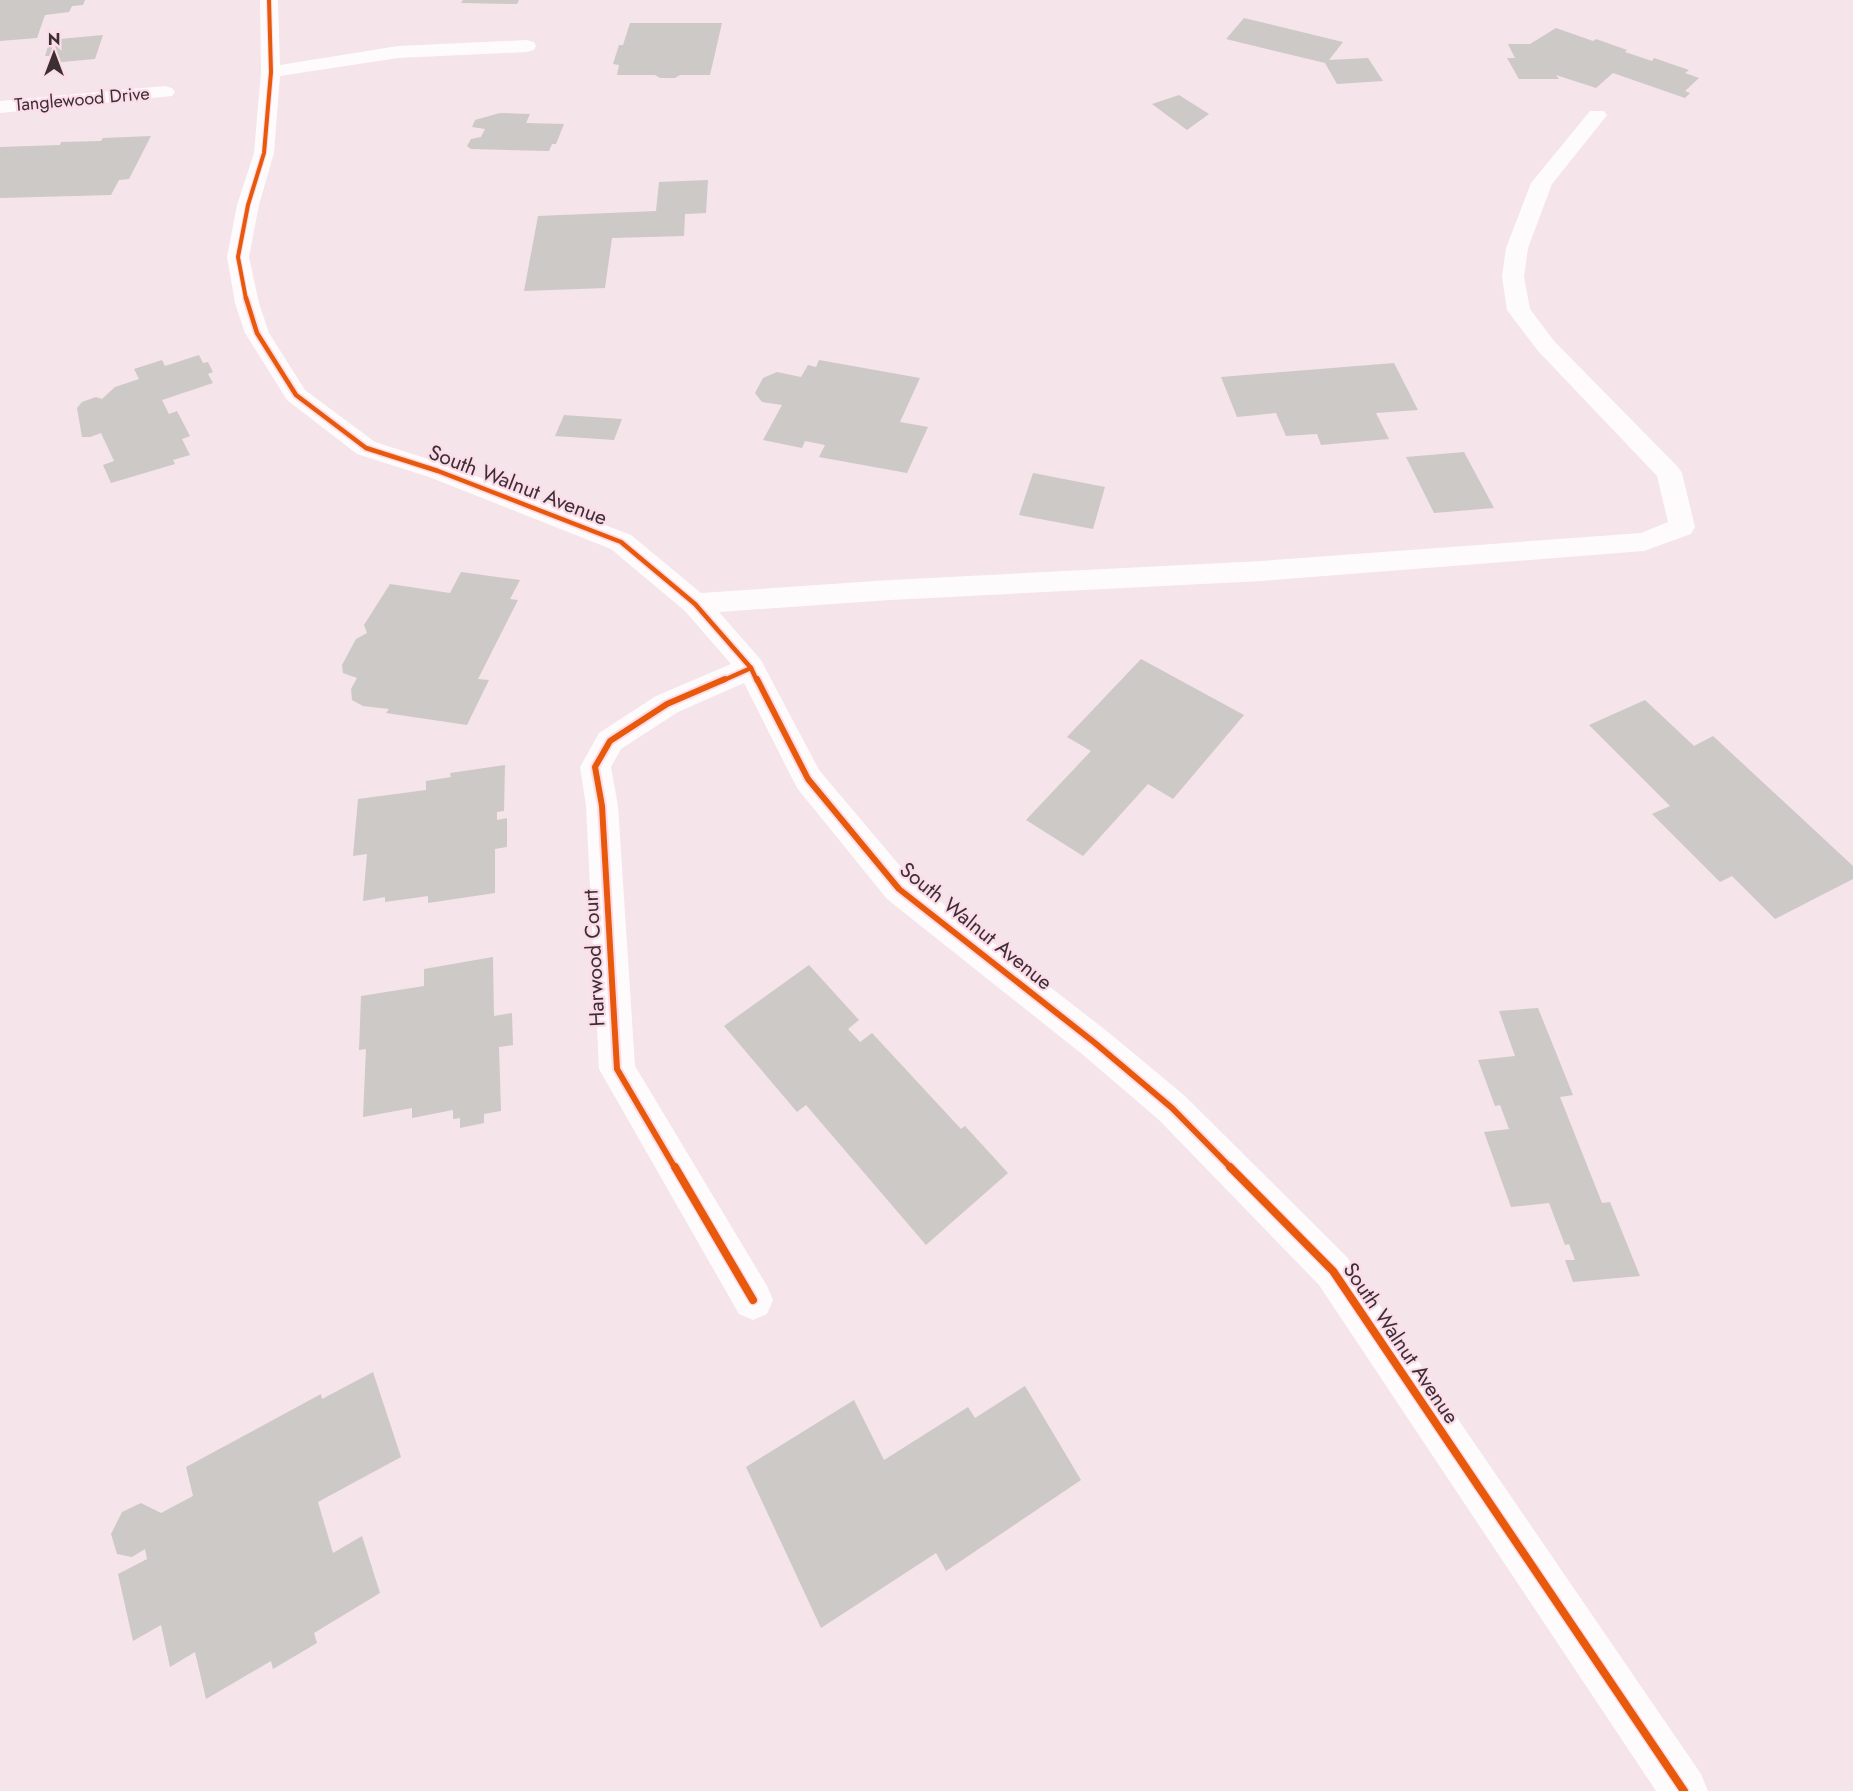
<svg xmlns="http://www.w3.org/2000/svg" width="1853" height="1791" font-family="Jost,sans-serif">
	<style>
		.building { fill: #ccc9c7 }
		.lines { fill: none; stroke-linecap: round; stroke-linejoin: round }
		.minor { fill: #fefbfc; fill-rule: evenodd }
		.cycleway-far3-casing { stroke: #fddce9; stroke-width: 6 }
		.cycleway-far2-casing { stroke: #fddce9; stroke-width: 8 }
		.cycleway-far1-casing { stroke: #fddce9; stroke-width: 10 }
		.cycleway-casing { stroke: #fddce9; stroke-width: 11 }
		.cycleway-far3 { stroke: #e8590c; stroke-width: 4 }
		.cycleway-far2 { stroke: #e8590c; stroke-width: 4.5 }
		.cycleway-far1 { stroke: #e8590c; stroke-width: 6 }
		.cycleway { stroke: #e8590c; stroke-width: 8 }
		.labels { text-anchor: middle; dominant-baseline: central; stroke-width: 4.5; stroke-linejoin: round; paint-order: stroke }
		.far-street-label { font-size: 18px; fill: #3b2f34; stroke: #fddce9 }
		.street-label { font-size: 21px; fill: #3b2f34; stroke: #fddce9 }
	</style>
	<rect width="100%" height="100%" fill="#f5e4ea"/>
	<!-- building -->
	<g class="building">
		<polygon points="0,0 85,0 83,5 72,6 69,12 45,15 37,38 0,41"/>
		<polygon points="463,0 519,0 517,4 461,3"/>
		<polygon points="1244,18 1343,42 1329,60 1368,58 1383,81 1337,84 1325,63 1226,39"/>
		<polygon points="630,23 722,23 710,75 680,75 675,78 660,78 655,75 617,75 619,65 613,64 619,45 623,45"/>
		<polygon points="1556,28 1593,41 1596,39 1627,50 1625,52 1652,61 1654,58 1689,70 1685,73 1699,78 1685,91 1690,93 1685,98 1613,73 1596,88 1556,75 1559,79 1519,79 1507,58 1515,58 1508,44 1530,44"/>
		<polygon points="103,35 95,59 51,63 54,56 45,56 48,46 58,46 60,39"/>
		<polygon points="1179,95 1209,114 1187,130 1152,104"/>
		<polygon points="500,113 530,114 526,123 564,124 556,144 552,144 549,151 471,149 467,146 471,139 481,137 485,129 472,127 475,120"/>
		<polygon points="151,136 129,179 119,180 111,195 0,198 0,147 60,145 61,142 101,141 103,138"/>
		<polygon points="708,180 706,213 685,214 684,236 612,238 605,288 524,291 538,216 656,211 659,182"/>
		<polygon points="199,355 203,363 208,362 213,372 208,374 213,383 162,400 169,414 177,411 190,436 182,439 190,455 173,460 175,464 111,483 103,465 114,461 101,433 90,437 82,437 77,408 82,402 96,397 102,399 115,387 139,379 134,369 162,360 165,366"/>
		<polygon points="819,360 920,378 900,422 928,427 907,473 819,457 825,445 805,441 802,448 763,440 782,405 762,402 755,393 763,378 777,372 801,377 808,365 816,367"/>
		<polygon points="1394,363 1418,410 1376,413 1389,439 1321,445 1317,434 1286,436 1276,413 1237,417 1221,377"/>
		<polygon points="564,415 622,419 614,440 555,436"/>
		<polygon points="1464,452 1494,508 1434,513 1406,457"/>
		<polygon points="1033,473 1105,487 1093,529 1019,515"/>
		<polygon points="461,572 520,580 510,599 518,600 478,679 489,680 467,725 386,713 389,709 363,706 352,700 351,689 357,678 343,673 342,665 356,639 367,633 364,625 390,584 450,593"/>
		<polygon points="1141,659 1244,715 1173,799 1148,784 1083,856 1026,820 1091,751 1067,737"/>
		<polygon points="1645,700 1694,746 1713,736 1853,866 1853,879 1775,919 1732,876 1720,882 1652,814 1670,806 1589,725"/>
		<polygon points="505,765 504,811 497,812 497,820 507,818 507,847 495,849 495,893 428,903 428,896 385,902 385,897 363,901 367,854 353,856 358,799 426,790 426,781 451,777 450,773"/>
		<polygon points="493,957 494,1016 512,1013 513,1045 499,1047 501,1111 484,1114 484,1123 460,1128 460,1118 453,1119 453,1110 412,1118 412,1108 363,1117 366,1049 359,1050 361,996 424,986 424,969"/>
		<polygon points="809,965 859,1020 848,1029 860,1042 872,1033 961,1129 965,1126 1008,1173 926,1245 806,1105 797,1112 724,1026"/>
		<polygon points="1538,1008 1573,1095 1560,1097 1602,1203 1610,1202 1640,1276 1573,1282 1565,1260 1575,1260 1569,1244 1565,1245 1549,1203 1511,1207 1484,1132 1509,1129 1500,1105 1495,1106 1478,1060 1515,1056 1499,1011"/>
		<polygon points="373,1372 401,1457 318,1502 333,1553 362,1536 380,1593 314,1633 317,1643 273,1669 271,1661 206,1699 195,1652 170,1667 161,1625 133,1641 118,1574 147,1559 145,1549 132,1557 117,1554 111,1534 122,1512 141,1503 161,1513 193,1496 186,1467 321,1394 322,1399"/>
		<polygon points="1025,1386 1081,1480 946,1571 936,1553 821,1628 746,1467 854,1400 884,1460 968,1407 975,1418"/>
	</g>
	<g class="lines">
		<!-- minor -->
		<g class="minor">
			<polygon points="260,0 278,0 280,65 398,46 527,40 534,42 536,46 534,50 527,52 398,58 280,76 274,153 259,205 249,257 259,303 269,333 305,390 375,442 447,465 631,535 701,593 890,580 1261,561 1641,533 1668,522 1657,476 1538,351 1507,310 1502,277 1506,248 1531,183 1590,111 1604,111 1607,115 1604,119 1552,184 1528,248 1524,277 1530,309 1554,341 1678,467 1682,473 1695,527 1691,534 1644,551 1261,581 890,600 719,612 761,660 819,770 911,879 1108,1032 1185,1096 1347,1257 1701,1774 1708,1791 1656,1791 1319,1285 1159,1120 1082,1054 887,899 797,788 744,683 678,712 621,749 611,767 618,806 635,1066 767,1286 773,1300 767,1314 753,1320 739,1314 599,1069 586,806 580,767 599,733 656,696 731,664 685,611 611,549 429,477 357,454 287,400 245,333 235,303 227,257 237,205 254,153 261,72"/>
			<polygon points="165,86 172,88 175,92 172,96 0,113 0,101"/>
		</g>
		<!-- cycleway-far3 casing -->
		<g class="cycleway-far3-casing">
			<polyline id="cycleway-far3" points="246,299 238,257 248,205 264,153 271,72 269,0"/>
		</g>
		<!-- cycleway-far2 casing -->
		<g class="cycleway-far2-casing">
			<g id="cycleway-far2">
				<polyline points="246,298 257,333 296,395 366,448 438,471 621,542 695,604 751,668 757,681"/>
				<polyline points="722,681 751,668"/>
			</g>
		</g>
		<!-- cycleway-far1 casing -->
		<g class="cycleway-far1-casing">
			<g id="cycleway-far1">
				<polyline points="757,679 808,779 899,889 1095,1043 1172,1108 1231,1168"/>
				<polyline points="675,1168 617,1069 602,806 595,767 610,741 667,704 725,679"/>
			</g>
		</g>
		<!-- cycleway casing -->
		<g class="cycleway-casing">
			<g id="cycleway">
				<polyline points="675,1167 753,1300"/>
				<polyline points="1230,1167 1333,1271 1684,1791"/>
			</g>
		</g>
		<!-- cycleway-far3 -->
		<use href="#cycleway-far3" class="cycleway-far3"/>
		<!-- cycleway-far2 -->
		<use href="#cycleway-far2" class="cycleway-far2"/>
		<!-- cycleway-far1 -->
		<use href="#cycleway-far1" class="cycleway-far1"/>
		<!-- cycleway -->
		<use href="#cycleway" class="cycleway"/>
	</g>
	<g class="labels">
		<!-- far-street labels -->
		<g class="far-street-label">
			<text transform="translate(82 99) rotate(-5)">Tanglewood Drive</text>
		</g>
		<!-- street labels -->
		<g class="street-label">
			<text transform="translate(518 485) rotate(21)">South Walnut Avenue</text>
			<text transform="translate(976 926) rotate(39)">South Walnut Avenue</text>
			<text transform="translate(594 958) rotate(-93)">Harwood Court</text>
			<text transform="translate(1401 1343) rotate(56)">South Walnut Avenue</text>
		</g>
	</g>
	<!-- north arrow -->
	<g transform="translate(54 54)" stroke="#fddce9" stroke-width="4.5" paint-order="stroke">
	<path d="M0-4.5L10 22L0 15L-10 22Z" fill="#3b2f34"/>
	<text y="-9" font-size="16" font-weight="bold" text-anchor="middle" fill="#3b2f34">N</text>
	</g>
</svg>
